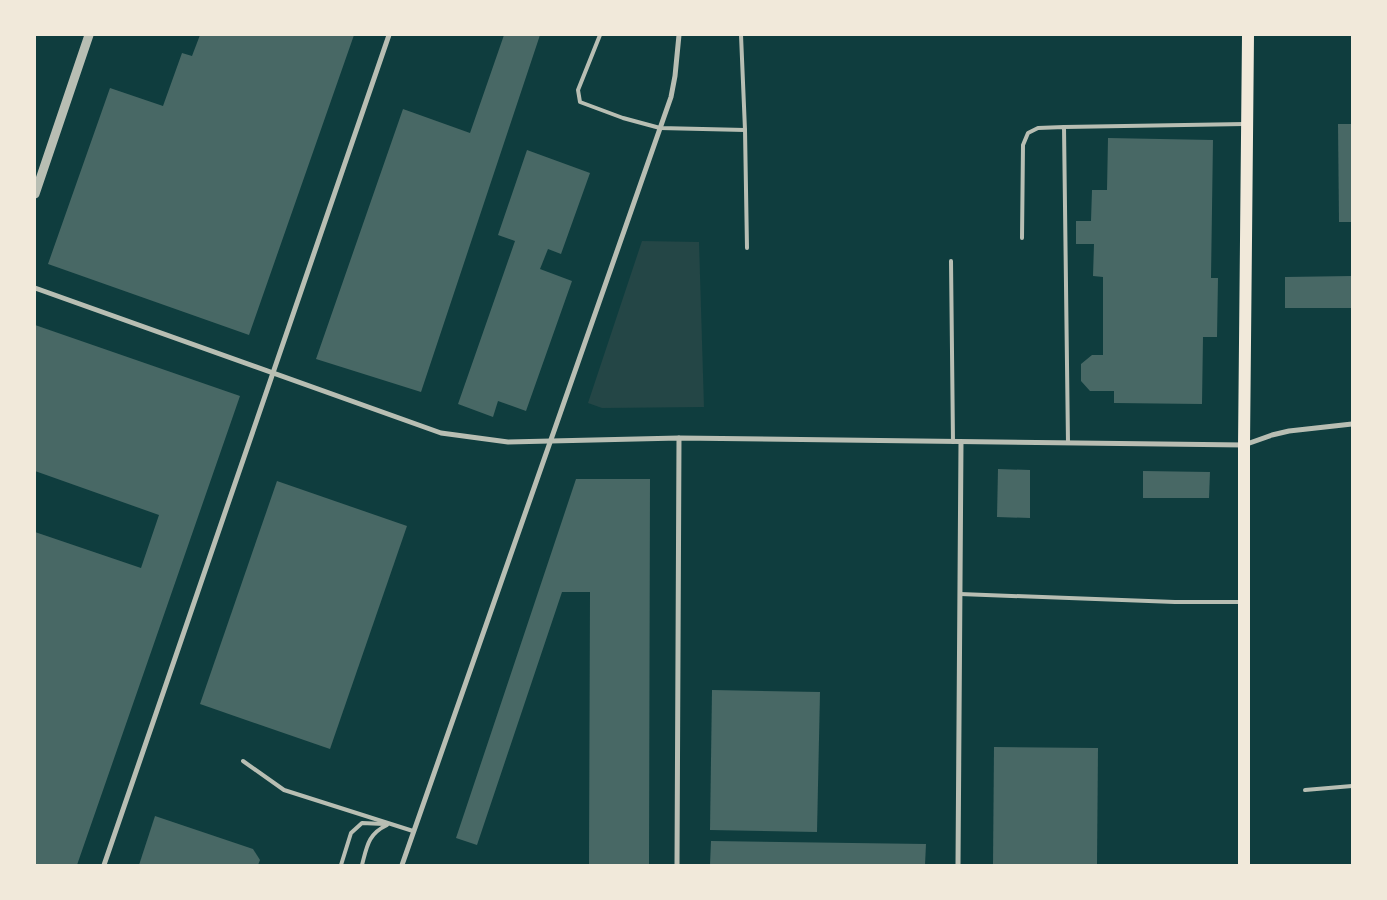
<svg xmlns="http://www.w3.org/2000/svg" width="1387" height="900" font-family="Overpass,sans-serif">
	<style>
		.green { fill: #244646 }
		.building { fill: #486865 }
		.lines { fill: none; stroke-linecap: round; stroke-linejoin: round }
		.service { stroke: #b8beb3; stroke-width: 4 }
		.minor { stroke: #b8beb3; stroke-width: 5 }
		.tertiary { stroke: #b8beb3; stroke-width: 9 }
		.primary { stroke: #f1e9da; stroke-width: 12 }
	</style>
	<rect width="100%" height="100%" fill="#0f3d3e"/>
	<!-- green -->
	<polygon class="green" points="642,241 699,242 704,407 602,408 588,403"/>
	<!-- building -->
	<g class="building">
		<polygon points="200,35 354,35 249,335 48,264 110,88 163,106 182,53 192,56"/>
		<polygon points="504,35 540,35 421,392 316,359 403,109 470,133"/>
		<polygon points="1338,124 1352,124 1352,222 1339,222"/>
		<polygon points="1108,138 1213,140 1211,278 1218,278 1217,337 1203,337 1202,404 1114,403 1114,391 1090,391 1081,381 1081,364 1092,355 1103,355 1103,277 1093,276 1094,244 1076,244 1076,221 1091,221 1092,190 1107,190"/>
		<polygon points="527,150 590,173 561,254 548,249 540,269 572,281 526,411 498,401 493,417 458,404 515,241 498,235"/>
		<polygon points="1352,276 1352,308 1285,308 1285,277"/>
		<polygon points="35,325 240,396 77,865 35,865 35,532 141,568 159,515 35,471"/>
		<polygon points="998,469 1030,470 1030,518 997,517"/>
		<polygon points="1143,471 1210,472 1209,498 1143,498"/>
		<polygon points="576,479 650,479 649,865 589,865 590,592 562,592 477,845 456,838"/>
		<polygon points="277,481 407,526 330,749 200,704"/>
		<polygon points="712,690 820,692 817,832 710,830"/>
		<polygon points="994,747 1098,748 1097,865 993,865"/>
		<polygon points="155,816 253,849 260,860 258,865 139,865"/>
		<polygon points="711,841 926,844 925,865 710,865"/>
	</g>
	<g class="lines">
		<!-- service -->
		<g class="service">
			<polyline points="600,35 578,90 580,102 623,118 660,128 745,130 747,248"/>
			<polyline points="741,35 745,130"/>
			<polyline points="1064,127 1245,124"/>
			<polyline points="1022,238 1023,145 1028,133 1038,128 1064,127 1068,443"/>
			<polyline points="951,261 953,442"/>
			<polyline points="960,594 1175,602 1242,602"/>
			<polyline points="243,761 284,790 413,831"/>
			<polyline points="1305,790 1352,786"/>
			<polyline points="341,865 351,833 362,823 384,824"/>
			<path d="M362 865C367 846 368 834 387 825"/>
		</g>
		<!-- minor -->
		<g class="minor">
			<polyline points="35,288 441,433 508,442 679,438 1244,445 1272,435 1289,431 1352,424"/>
			<polyline points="104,865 389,35"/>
			<polyline points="402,865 671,97 675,76 679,35"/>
			<polyline points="677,865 679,438"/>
			<polyline points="958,865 961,442"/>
		</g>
		<!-- tertiary -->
		<polyline class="tertiary" points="35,194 89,35"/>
		<!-- primary -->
		<polyline class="primary" points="1244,865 1244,445 1248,35"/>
	</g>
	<!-- border -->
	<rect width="1387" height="900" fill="none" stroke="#f1e9da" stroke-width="72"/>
</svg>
